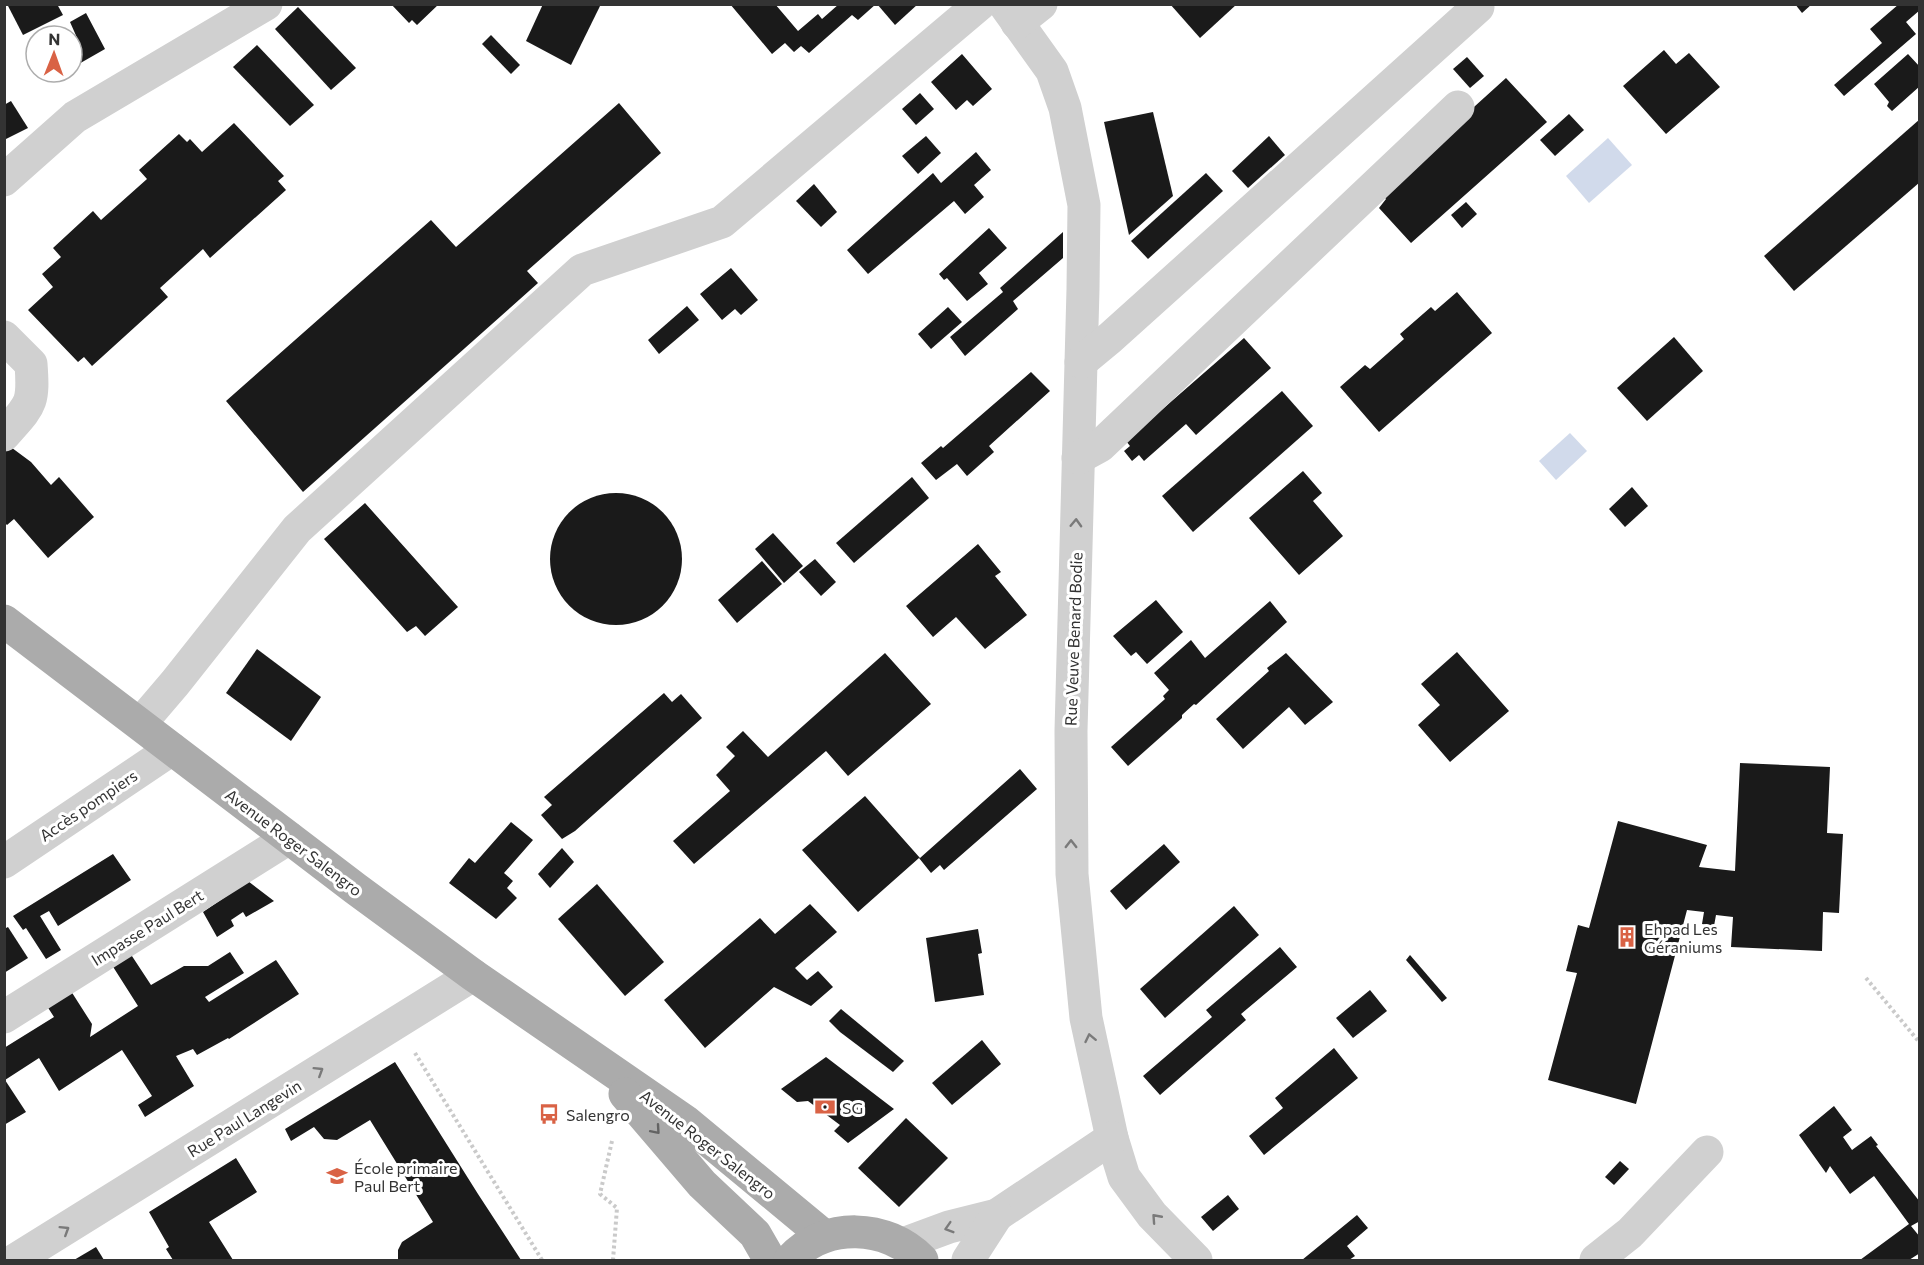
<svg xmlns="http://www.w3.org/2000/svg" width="1924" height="1265" font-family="Commissioner,sans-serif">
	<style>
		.water { fill: #d1daeb }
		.building { fill: #1a1a1a }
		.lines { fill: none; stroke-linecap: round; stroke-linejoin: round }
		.path { stroke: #cacaca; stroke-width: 4; stroke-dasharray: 3 3; stroke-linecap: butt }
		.minor { stroke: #d0d0d0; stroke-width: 33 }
		.major { stroke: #ababab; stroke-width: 33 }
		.oneway { stroke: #7a7a7a }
		.oneway2 { stroke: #636363 }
		.labels { text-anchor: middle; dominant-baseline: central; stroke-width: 6; stroke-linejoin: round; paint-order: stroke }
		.street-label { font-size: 16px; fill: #333; stroke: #fff }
		.poi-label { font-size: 16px; fill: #333; stroke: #fff; text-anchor: start }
	</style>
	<rect width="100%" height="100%" fill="#fff"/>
	<!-- water -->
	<g class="water">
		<polygon points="1608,138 1632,165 1589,203 1566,176"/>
		<polygon points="1570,433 1587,451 1556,480 1539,461"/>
	</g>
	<!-- building -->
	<g class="building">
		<polygon points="7,4 57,4 63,15 23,35"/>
		<polygon points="391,4 439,4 417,25 412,20 409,23"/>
		<polygon points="543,4 601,4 571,65 526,41"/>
		<polygon points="730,4 775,4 798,31 818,14 822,19 839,4 876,4 858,20 852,15 809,53 801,46 794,52 785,43 772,54"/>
		<polygon points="877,4 918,4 895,25"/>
		<polygon points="1170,4 1237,4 1200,38"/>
		<polygon points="1795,4 1812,4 1802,13"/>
		<polygon points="1899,4 1920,6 1920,10 1906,22 1916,34 1844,96 1834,85 1882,43 1870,29"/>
		<polygon points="298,7 356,68 331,90 275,29"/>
		<polygon points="86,13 105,49 77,65 72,57 72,43 78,40 70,22"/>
		<polygon points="491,35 520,65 511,74 482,44"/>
		<polygon points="257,45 314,105 290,126 233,67"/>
		<polygon points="1664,50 1676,64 1689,53 1720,87 1666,134 1623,86"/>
		<polygon points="962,54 992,89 973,106 967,100 956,110 931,82"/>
		<polygon points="1908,54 1920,67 1920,86 1892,111 1887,106 1889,102 1874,84"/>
		<polygon points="1467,57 1484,76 1470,88 1453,69"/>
		<polygon points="1506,78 1547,122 1411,243 1379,208 1386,199 1380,192"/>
		<polygon points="920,93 934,109 916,125 902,109"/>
		<polygon points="11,101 28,128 4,140 4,105"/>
		<polygon points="619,103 661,153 527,271 538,283 303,492 226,401 431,220 456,247"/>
		<polygon points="1153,112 1173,196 1129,235 1104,122"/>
		<polygon points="1569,114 1584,130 1555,156 1540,140"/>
		<polygon points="1920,119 1920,182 1794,291 1764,256"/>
		<polygon points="234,123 284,176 278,181 286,190 210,258 203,249 192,259 160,288 168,297 92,366 84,357 78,362 28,310 53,287 42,274 61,257 53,248 93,211 101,220 147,179 139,170 179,134 187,142 190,139 202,152"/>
		<polygon points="926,136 941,153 918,174 902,156"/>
		<polygon points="1269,136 1285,155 1248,188 1232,171"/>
		<polygon points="976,152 991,170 974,185 984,197 965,214 954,201 868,274 847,250 933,173 941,183"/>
		<polygon points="1206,173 1223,191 1148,259 1131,241"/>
		<polygon points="814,184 837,212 821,227 796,201"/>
		<polygon points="1466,202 1477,214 1462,228 1451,215"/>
		<polygon points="989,228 1007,248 979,273 988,284 967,301 947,278 944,280 939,274"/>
		<polygon points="1063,232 1063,258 1013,301 1018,309 965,356 950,337 1003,292 1000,288"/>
		<polygon points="731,268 758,300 741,315 735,309 722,320 700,294"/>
		<polygon points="1457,292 1492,333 1379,432 1340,387 1365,365 1370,369 1404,339 1400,334 1431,307 1435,311"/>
		<polygon points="687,306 699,320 659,354 648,340"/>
		<polygon points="948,307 962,322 931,349 918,334"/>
		<polygon points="1674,337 1703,371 1647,421 1617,388"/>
		<polygon points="1244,338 1271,368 1196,435 1186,424 1144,461 1139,455 1132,461 1124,451 1130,446 1126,441"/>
		<polygon points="1031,372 1050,391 989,446 994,452 967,476 957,464 936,480 921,463 941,446 943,448"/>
		<polygon points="1282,391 1313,426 1193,532 1162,496"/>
		<polygon points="4,442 31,462 51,485 59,477 94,517 48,558 14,519 7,525 4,522"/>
		<polygon points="1303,471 1322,493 1313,501 1343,536 1299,575 1249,518"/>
		<polygon points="912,477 929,498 854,563 836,543"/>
		<polygon points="1632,487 1648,506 1625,527 1609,509"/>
		<circle cx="616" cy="559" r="66"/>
		<polygon points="365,503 458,607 425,636 416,626 407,632 324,539"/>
		<polygon points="773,533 803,566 784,583 755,549"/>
		<polygon points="978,544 1001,572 995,576 1027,615 985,649 956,617 933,637 906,606"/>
		<polygon points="815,559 836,582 821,596 799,572"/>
		<polygon points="762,561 782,584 737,623 718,600"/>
		<polygon points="1156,600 1183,632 1147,664 1136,652 1131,656 1113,636"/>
		<polygon points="1270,601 1287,622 1196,705 1194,704 1182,715 1182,718 1128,766 1111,747 1165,699 1163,696 1169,690 1154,673 1191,640 1205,658"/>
		<polygon points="257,649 321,697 291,741 226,693"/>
		<polygon points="1457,652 1509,711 1450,762 1418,725 1440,705 1421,684"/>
		<polygon points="885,653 931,704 848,776 826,751 694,864 673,841 730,791 716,775 735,756 726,747 743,731 768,757"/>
		<polygon points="1286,653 1333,702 1305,725 1289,707 1243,749 1216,719 1269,671 1267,668"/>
		<polygon points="664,693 672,702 681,694 702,718 575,831 562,839 541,815 552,805 544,797"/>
		<polygon points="1740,763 1830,767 1827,833 1843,834 1839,913 1823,912 1822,951 1731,947 1733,917 1716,915 1714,926 1702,924 1704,912 1687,910 1636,1104 1548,1080 1577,973 1566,971 1578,925 1589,928 1618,821 1707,845 1699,867 1735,871"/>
		<polygon points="1020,769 1037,789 944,870 940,865 931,873 919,858 858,912 802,850 865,796 920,858"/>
		<polygon points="511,822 533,840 504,873 513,881 507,888 517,898 496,919 449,883 469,858 475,863"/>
		<polygon points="1164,844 1180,862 1126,910 1110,891"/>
		<polygon points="562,848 574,862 550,888 538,874"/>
		<polygon points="113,854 131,880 58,926 49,911 40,916 61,950 46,959 26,928 23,930 13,916"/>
		<polygon points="244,878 274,901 246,917 243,912 231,920 234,926 217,937 203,912 231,893"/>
		<polygon points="597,884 664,962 625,996 558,919"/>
		<polygon points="810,904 837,932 795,968 807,980 818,971 833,987 811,1006 774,987 705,1048 664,1000 760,918 775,934"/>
		<polygon points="1234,906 1259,935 1165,1018 1140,989"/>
		<polygon points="8,927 28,958 4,973 4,929"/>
		<polygon points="978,929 982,953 978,954 984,995 935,1002 926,938"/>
		<polygon points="1280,947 1297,967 1241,1014 1246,1020 1160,1095 1143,1076 1212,1017 1206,1010"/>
		<polygon points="128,950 151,985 184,966 208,966 230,952 244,973 205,997 209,1002 276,960 299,994 229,1039 228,1038 197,1055 193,1049 176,1056 194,1086 145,1117 138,1105 152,1096 122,1050 59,1091 39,1058 5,1080 26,1112 4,1125 4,1048 54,1017 45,1003 69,988 92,1024 90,1037 138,1006 110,962"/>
		<polygon points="1410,955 1447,998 1442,1002 1406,960"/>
		<polygon points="1370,990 1387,1011 1353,1038 1336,1018"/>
		<polygon points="841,1009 904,1061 893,1072 840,1032 829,1021"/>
		<polygon points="982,1040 1001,1064 952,1105 932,1083"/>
		<polygon points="1334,1048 1358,1078 1264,1155 1249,1136 1283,1108 1275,1098"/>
		<polygon points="826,1057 894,1109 848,1143 834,1131 840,1125 808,1101 797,1102 781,1089"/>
		<polygon points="395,1062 478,1194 521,1260 398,1260 398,1250 402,1242 433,1222 370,1120 337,1140 324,1139 314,1127 291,1141 285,1129"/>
		<polygon points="1834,1106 1852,1130 1843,1137 1852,1150 1871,1136 1878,1145 1876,1146 1920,1202 1920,1221 1911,1226 1920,1237 1920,1253 1909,1260 1860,1260 1909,1224 1874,1176 1850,1194 1830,1166 1826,1173 1799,1135"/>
		<polygon points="906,1118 948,1158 899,1207 858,1168"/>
		<polygon points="236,1158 257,1192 209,1222 233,1260 173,1260 166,1249 169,1247 149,1212"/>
		<polygon points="1620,1161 1629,1169 1614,1185 1605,1177"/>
		<polygon points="1228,1195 1239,1209 1213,1231 1201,1217"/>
		<polygon points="1357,1215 1368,1228 1347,1246 1355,1256 1349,1260 1302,1260"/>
		<polygon points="96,1247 104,1260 74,1260"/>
	</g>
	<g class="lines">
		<!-- path -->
		<g class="path">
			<polyline points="1866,978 1920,1043"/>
			<polyline points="415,1053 542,1260"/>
			<polyline points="612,1141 600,1194 617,1208 613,1260"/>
		</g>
		<!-- minor -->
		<g class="minor">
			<polyline points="1004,4 1052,71 1065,108 1084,205 1083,289 1071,731 1072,874 1086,1018 1112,1138 1124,1177 1152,1215 1196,1260"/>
			<polyline points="1017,23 1041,4"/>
			<polyline points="4,180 75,117 266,4"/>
			<path d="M4 337 31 364C34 405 31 404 4 435"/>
			<polyline points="1081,362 1110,338 1478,7"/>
			<polyline points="1078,458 1100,446 1458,107"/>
			<polyline points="140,724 175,683 297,529 582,270 722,222 980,4"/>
			<polyline points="4,862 172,749"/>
			<polyline points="4,1017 289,838"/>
			<polyline points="903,1244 949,1227 997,1215 1112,1138"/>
			<polyline points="15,1260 473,975"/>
			<polyline points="968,1260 997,1215"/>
			<polyline points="1596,1260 1630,1233 1707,1152"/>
		</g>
		<!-- major -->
		<g class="major">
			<polyline points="4,621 356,889 473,975 685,1121 824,1236"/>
			<polyline points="625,1094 702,1184 755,1234 770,1260"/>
			<path d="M790 1260C825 1221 887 1224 922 1260"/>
		</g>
	</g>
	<!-- one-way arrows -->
	<defs><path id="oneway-chevron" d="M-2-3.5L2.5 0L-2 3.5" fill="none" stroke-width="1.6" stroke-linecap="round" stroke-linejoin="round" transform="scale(1.5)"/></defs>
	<g class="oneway">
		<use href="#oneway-chevron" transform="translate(1076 523) rotate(-88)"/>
		<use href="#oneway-chevron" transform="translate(1071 844) rotate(-90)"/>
		<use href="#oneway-chevron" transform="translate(1090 1038) rotate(-102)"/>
		<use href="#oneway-chevron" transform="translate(319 1071) rotate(-32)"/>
		<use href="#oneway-chevron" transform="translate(1156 1218) rotate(-132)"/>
		<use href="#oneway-chevron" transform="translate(949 1228) rotate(163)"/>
		<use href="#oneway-chevron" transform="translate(65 1230) rotate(-32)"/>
	</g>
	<use class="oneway2" href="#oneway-chevron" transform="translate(656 1130) rotate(49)"/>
	<!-- icons -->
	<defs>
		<g id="building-bare" transform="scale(1.62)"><path d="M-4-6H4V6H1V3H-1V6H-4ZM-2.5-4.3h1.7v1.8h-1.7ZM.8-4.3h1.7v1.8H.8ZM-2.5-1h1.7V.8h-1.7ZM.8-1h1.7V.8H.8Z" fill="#d96245" stroke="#fff" stroke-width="2.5" paint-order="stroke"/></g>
		<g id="bank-bare" transform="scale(1.62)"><path d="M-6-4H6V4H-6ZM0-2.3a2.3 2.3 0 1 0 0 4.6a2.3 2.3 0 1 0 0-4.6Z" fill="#d96245" stroke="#fff" stroke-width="2.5" paint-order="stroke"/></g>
		<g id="bus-bare" transform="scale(1.62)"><path d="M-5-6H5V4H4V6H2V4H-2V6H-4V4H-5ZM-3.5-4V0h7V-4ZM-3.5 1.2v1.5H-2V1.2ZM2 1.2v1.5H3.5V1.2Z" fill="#d96245" stroke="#fff" stroke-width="2.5" paint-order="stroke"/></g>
		<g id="school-bare" transform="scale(1.62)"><path d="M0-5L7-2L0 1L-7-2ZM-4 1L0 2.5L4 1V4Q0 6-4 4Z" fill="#d96245" stroke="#fff" stroke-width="2.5" paint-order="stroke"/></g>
	</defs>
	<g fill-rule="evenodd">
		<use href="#building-bare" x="1627" y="937"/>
		<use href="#bank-bare" x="825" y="1107"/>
		<use href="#bus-bare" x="549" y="1114"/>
		<use href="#school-bare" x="337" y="1176"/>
	</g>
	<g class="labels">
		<!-- street labels -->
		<g class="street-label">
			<text transform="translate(1073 639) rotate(-88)">Rue Veuve Benard Bodie</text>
			<text transform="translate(88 805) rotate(-34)">Accès pompiers</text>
			<text transform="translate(294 842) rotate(37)">Avenue Roger Salengro</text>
			<text transform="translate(147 927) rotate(-32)">Impasse Paul Bert</text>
			<text transform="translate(244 1118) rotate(-32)">Rue Paul Langevin</text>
			<text transform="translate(708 1144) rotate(38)">Avenue Roger Salengro</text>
		</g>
		<!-- poi labels -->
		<g class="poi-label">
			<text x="1644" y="928">Ehpad Les<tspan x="1644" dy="18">Géraniums</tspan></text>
			<text x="842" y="1107">SG</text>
			<text x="566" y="1114">Salengro</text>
			<text x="354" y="1167">École primaire<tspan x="354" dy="18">Paul Bert</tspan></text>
		</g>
	</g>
	<!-- border -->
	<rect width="1924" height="1265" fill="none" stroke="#333333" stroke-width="12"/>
	<!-- north arrow -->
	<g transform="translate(54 54) rotate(1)"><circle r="28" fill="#ffffff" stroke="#adadad" stroke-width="1.5"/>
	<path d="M0-4.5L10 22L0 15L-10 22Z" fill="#d96245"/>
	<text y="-9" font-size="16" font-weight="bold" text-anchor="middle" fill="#333333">N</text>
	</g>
</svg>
